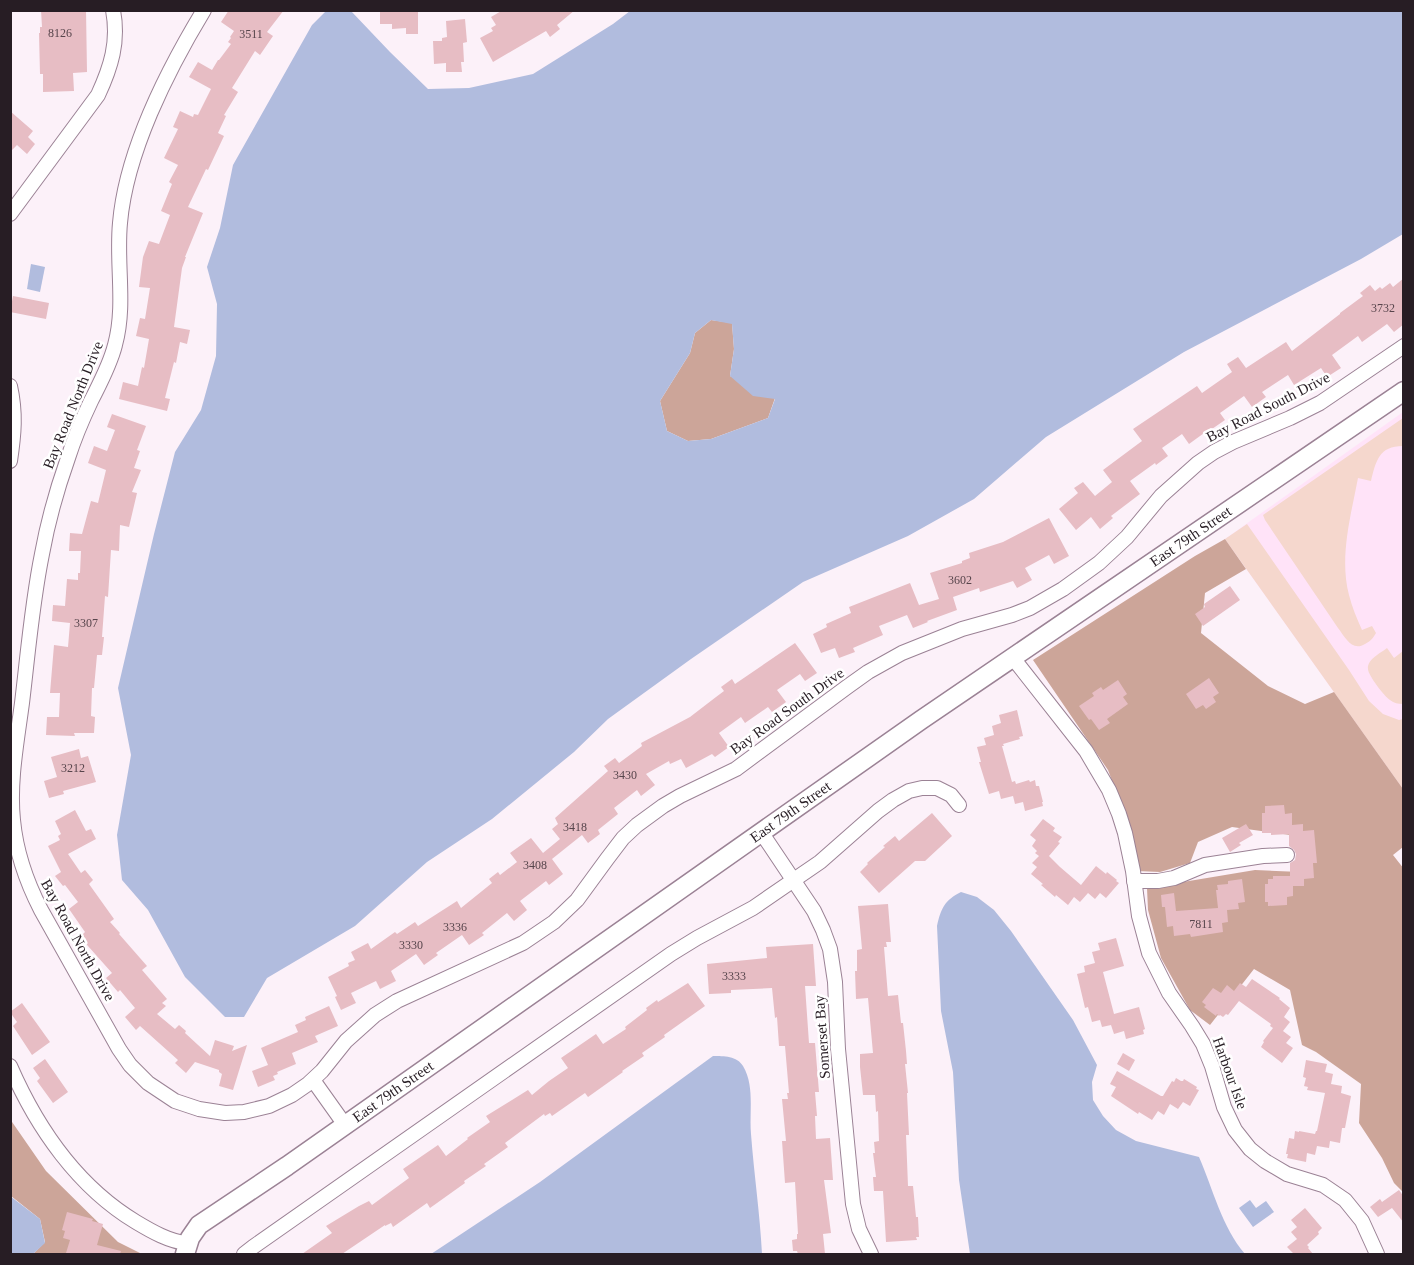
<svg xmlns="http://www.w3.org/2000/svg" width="1414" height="1265" font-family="'Times New Roman',serif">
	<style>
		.built { fill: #ffe3f8 }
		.green { fill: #f5d7cd }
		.forest { fill: #cca599 }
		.water { fill: #b1bcde; fill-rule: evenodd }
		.building { fill: #e7bdc4 }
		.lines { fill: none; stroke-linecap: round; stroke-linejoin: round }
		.street-casing { stroke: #9b8295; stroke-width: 16 }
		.secondary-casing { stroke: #9b8295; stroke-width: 21 }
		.street { stroke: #fff; stroke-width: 14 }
		.secondary { stroke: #fff; stroke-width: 18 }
		.labels { text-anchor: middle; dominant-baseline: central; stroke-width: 5; stroke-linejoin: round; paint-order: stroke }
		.number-label { font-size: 12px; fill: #57454c }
		.street-label { font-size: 15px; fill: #271d24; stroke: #fff }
	</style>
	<rect width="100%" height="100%" fill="#fcf1f9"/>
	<!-- built -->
	<polygon class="built" points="1403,412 1403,789 1225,539"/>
	<!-- green -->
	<g class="green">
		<path d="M1403 418V446C1379 446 1376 461 1371 481L1358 478C1351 515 1339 557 1349 595 1352 607 1357 619 1362 630L1372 626 1376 633C1373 638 1371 641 1365 644 1352 652 1345 637 1338 628L1265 520 1263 515Z"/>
		<polygon points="1247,524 1349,670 1369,701 1383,714 1399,720 1403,719 1403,789 1225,539"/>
		<path d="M1387 648 1394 658 1403 651V704C1398 704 1394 703 1390 700 1384 696 1368 675 1368 669 1367 659 1381 653 1387 648Z"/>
	</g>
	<!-- forest -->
	<g class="forest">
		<polygon points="711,320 732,323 734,349 730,376 775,398 768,418 711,439 688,441 667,431 660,401 690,353 695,333"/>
		<polygon points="1225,539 1246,569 1205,593 1201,633 1268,686 1305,704 1334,692 1403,789 1403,847 1393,855 1404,869 1403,1192 1394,1183 1382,1158 1359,1123 1361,1084 1316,1052 1302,1045 1290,990 1254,969 1210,1025 1190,1010 1161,958 1148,910 1147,888 1255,870 1301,872 1305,837 1232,827 1198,842 1190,863 1160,872 1137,871 1131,831 1108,770 1033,660 1195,556"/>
		<polygon points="10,1119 46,1171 118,1242 142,1254 33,1254 45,1242 40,1219 11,1196"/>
	</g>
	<!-- water -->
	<g class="water">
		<path d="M1402 11 1404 13 1403 234 1361 259 1184 352 1046 437 974 499 908 536 803 582 691 659 608 719 574 752 492 819 427 862 355 926 267 978 244 1017H225L185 977 148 910 122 880 117 835 131 755 118 688 154 534 175 452 201 410 216 356 217 304 207 267 220 228 233 165 312 25 326 11H351L390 52 428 89 469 88 533 74 613 24 630 11ZM711 320 732 324 734 349 730 376 753 396 775 399 768 418 711 439 688 441 667 431 660 401 690 353 695 333Z"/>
		<polygon points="31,264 45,267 40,292 27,289"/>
		<path d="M961 892 977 897 994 910 1011 931 1073 1020 1097 1065 1092 1082 1093 1100 1103 1116 1116 1130 1136 1141 1199 1157C1213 1189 1222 1227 1245 1254H970L959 1180 953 1072 941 1011 937 926C941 908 945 900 961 892Z"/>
		<path d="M713 1056C724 1056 737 1056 743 1066 755 1086 749 1112 751 1134 754 1174 760 1214 762 1254H431L540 1182Z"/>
		<polygon points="10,1196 40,1219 45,1243 33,1254 11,1254"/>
		<polygon points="1250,1200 1256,1208 1266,1201 1274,1212 1253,1227 1239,1208"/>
	</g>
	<!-- building -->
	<g class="building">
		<polygon points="41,10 86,10 87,72 73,73 74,91 43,92 43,74 40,74 39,33 40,33 40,27 42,27"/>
		<polygon points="229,10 284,10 267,32 273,36 260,55 255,51 232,88 238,92 224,115 226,116 218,133 224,136 208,170 206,169 188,207 203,213 185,257 186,257 182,268 174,327 190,330 187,344 180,342 176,363 174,362 165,398 170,399 167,411 119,399 123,382 138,386 142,367 144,368 149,339 136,336 140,318 145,319 150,288 139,287 143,257 149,241 159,244 170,215 161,211 172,184 169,182 178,165 164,158 178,129 173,127 180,111 193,117 194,114 198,115 211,89 189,77 198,62 212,70 218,60 219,60 231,44 228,42 231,38 230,37 234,31 221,22"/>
		<polygon points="380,10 418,10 418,34 406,34 406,28 392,29 392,24 380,24"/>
		<polygon points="503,10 575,10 557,25 560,29 550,37 546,31 493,62 480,38 493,31 491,28 496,25 491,17"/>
		<polygon points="465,19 467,42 463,43 464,62 461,62 462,72 446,72 446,63 434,64 433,41 442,41 442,38 447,37 446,21"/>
		<polygon points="10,111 33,131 28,137 35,144 27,154 17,145 10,152"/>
		<polygon points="1404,278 1404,324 1394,332 1387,324 1362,342 1358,336 1332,355 1341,368 1327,377 1321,368 1294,385 1288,375 1262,392 1266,397 1252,407 1244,396 1220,413 1225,420 1212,429 1211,428 1189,444 1182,434 1162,448 1168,456 1156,465 1155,463 1130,481 1140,494 1111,516 1113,518 1100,529 1091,517 1076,530 1059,509 1078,493 1074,488 1083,482 1095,496 1112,482 1103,470 1142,441 1133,429 1197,386 1202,393 1232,372 1227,364 1238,357 1246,368 1286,342 1292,351 1340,314 1340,313 1363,296 1360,293 1370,285 1375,291 1380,287 1382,289 1390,283 1393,287"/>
		<polygon points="13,296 49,303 46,319 10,312"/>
		<polygon points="112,414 146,426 137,450 140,451 134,468 141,470 132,492 137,493 129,527 120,525 119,551 111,550 108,597 105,596 102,637 104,637 102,655 97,655 94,688 92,688 91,716 95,717 94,733 74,733 75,736 46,735 47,717 59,717 60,693 50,693 54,645 68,647 70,623 52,621 53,605 65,606 67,579 78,580 78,573 80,573 81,551 69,551 70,533 82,534 91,501 98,503 106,470 88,463 94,446 107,451 115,430 107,427"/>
		<polygon points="1049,518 1069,556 1054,564 1049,555 1025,568 1032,580 1017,588 1013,581 980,592 979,588 953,597 957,610 927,621 928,622 913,628 907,615 879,626 883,635 853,648 855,652 839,658 835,648 821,653 813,634 827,627 826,624 851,613 849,607 910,583 919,605 939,599 930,573 962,563 962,561 970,558 969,553 1003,542"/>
		<polygon points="1230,586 1240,600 1203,626 1195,614 1205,607 1204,604"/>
		<polygon points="795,643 817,673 805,681 800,674 777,690 786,702 772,712 768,707 745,723 741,717 719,733 729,747 715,757 712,754 686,768 681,759 670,764 669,761 646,774 655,785 641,796 637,790 614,808 618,814 598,830 600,834 588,843 582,835 552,859 563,874 549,885 546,881 520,901 527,910 514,921 507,913 482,933 484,935 469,945 462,935 436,953 438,955 424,965 416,954 391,971 396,981 380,989 376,981 351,993 356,1003 341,1010 335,997 337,996 328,977 349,966 348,963 355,960 351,952 368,943 371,949 395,932 397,934 415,922 418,926 457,901 461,908 492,883 489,879 498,872 500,875 517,862 510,853 531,838 543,853 560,839 552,829 558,824 555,818 608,771 604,766 615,758 619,763 642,746 641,743 690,717 716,697 724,691 721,687 732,679 735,684"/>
		<polygon points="1209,678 1219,693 1213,697 1216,702 1206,709 1203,705 1196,709 1186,694"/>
		<polygon points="1118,680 1127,694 1123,697 1128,704 1107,719 1110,723 1099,730 1091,719 1089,720 1079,706 1094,696 1092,693 1101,687 1103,690"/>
		<polygon points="1017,710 1023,736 1019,737 1020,739 1003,744 1004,746 1002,746 1012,782 1015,781 1016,784 1029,780 1030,782 1035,780 1036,786 1039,786 1043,802 1042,802 1043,806 1025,811 1023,802 1015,804 1013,796 1001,799 999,791 989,794 979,762 981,762 977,747 986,745 984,738 994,735 992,726 1001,723 999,715"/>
		<polygon points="79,749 81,758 88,756 96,782 63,791 64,794 49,798 44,781 57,777 51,757"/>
		<polygon points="1284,805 1285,814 1292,813 1292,825 1303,824 1303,831 1314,830 1317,863 1313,863 1314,878 1304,879 1304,886 1293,886 1293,896 1287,897 1287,905 1268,906 1268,902 1265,902 1265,884 1268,884 1268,879 1273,879 1273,876 1290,876 1290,863 1295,860 1296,854 1294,850 1289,846 1289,834 1271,835 1271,833 1262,833 1262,813 1265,813 1265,806"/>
		<polygon points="75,810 86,831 91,829 96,839 68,854 81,873 85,870 93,880 89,884 114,919 110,922 120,933 119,934 147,966 142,970 167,999 162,1003 166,1006 157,1014 175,1029 179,1025 186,1031 185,1033 210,1056 215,1040 234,1046 232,1051 247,1045 233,1090 219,1086 222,1074 219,1072 219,1070 195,1062 186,1073 175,1063 178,1060 140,1026 136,1030 125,1017 135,1008 120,990 118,992 106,978 112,973 80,937 85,932 69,909 78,902 65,885 63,886 55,876 61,872 48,846 60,840 58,836 61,834 55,821"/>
		<polygon points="932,813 952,836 925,861 915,861 879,893 860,872 868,864 867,863 885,847 883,846 895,836 899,841"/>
		<polygon points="1043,819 1055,828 1053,831 1062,837 1058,842 1060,843 1049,856 1060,867 1081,885 1096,866 1106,874 1107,872 1117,880 1116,881 1119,883 1106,898 1100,893 1095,899 1088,893 1080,902 1074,897 1068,905 1056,895 1055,897 1041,885 1043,884 1031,874 1037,867 1032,863 1039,856 1035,853 1037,851 1032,846 1036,840 1030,835"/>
		<polygon points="1246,824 1253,835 1239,843 1241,845 1230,852 1222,838"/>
		<polygon points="1242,879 1245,902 1238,903 1239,909 1227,910 1228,922 1222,923 1223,932 1191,937 1190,934 1174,936 1173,926 1167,927 1165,907 1162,907 1161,895 1174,893 1176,911 1218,908 1216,890 1218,890 1217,885 1228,884 1228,881"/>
		<polygon points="888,904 891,942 886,942 887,947 884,947 888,996 898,995 901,1023 903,1023 906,1051 907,1064 905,1064 908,1093 907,1093 909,1135 906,1135 908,1186 913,1186 916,1217 918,1217 919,1237 916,1237 917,1240 886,1242 883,1191 874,1191 873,1177 876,1177 873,1153 875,1153 874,1142 879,1141 878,1111 876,1112 875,1095 863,1095 860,1067 860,1054 873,1053 868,998 856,999 855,971 857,971 857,950 862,949 858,906"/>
		<polygon points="1116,938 1124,966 1103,972 1114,1014 1139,1007 1145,1029 1143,1030 1144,1034 1126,1039 1124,1031 1114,1034 1111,1025 1102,1027 1100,1020 1092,1022 1088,1007 1085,1008 1077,974 1085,972 1084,966 1095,963 1092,952 1100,950 1098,943"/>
		<polygon points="813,944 816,986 805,986 809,1043 815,1043 819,1092 815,1092 817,1116 815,1116 816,1139 830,1138 833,1180 824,1180 831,1233 823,1234 825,1254 798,1254 797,1251 793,1251 792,1240 797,1239 797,1234 798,1234 795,1182 785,1183 782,1141 786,1141 782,1099 788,1099 787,1093 789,1093 785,1046 779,1046 777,1017 775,1018 772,988 731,990 731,993 709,994 707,964 767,958 766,947"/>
		<polygon points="1252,979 1280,998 1279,999 1290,1008 1284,1017 1290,1022 1283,1031 1291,1037 1286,1043 1293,1048 1282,1063 1261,1047 1264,1042 1263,1041 1273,1028 1270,1026 1271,1024 1239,1001 1228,1015 1226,1014 1223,1017 1220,1015 1219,1016 1217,1014 1216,1016 1204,1007 1206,1005 1202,1002 1213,988 1221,993 1227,985 1234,991 1240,983 1246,987"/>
		<polygon points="688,983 705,1006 664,1035 665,1037 642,1053 644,1056 622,1071 623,1072 588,1097 585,1093 552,1116 550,1113 545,1116 544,1114 505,1143 508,1147 484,1164 486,1166 464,1181 465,1183 430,1208 427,1203 393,1227 391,1223 385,1226 385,1225 342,1254 302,1254 332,1233 326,1226 359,1206 369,1201 372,1205 409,1178 403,1169 438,1145 446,1156 468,1139 467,1138 490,1122 486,1116 528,1090 532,1095 549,1081 568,1068 561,1058 596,1034 603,1044 626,1029 625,1027 647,1010 646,1008 657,1000 658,1002"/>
		<polygon points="22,1003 50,1042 32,1055 13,1026 17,1022 10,1012"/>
		<polygon points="329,1006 338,1026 315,1036 318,1042 292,1053 296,1064 277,1072 278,1074 273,1076 275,1080 258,1087 252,1071 268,1065 261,1048 298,1032 295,1025 306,1020 305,1017"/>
		<polygon points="1123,1053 1135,1060 1129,1071 1117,1064"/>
		<polygon points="45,1059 68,1092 53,1103 37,1081 40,1078 33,1068"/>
		<polygon points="1306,1060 1327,1064 1325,1072 1333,1074 1331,1084 1342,1086 1341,1093 1351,1096 1345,1128 1342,1128 1340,1143 1330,1141 1329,1148 1317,1146 1315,1155 1307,1153 1306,1162 1287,1158 1288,1154 1286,1154 1289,1138 1294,1139 1295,1131 1299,1132 1299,1131 1315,1134 1316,1131 1317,1131 1325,1093 1307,1090 1308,1087 1304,1086 1306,1078 1303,1077"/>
		<polygon points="1117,1071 1161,1096 1163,1096 1172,1081 1174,1082 1176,1078 1181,1081 1183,1081 1184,1079 1197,1087 1196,1089 1199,1090 1190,1106 1183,1102 1178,1109 1170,1104 1164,1115 1158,1111 1152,1120 1139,1112 1138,1114 1111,1096 1116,1087 1110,1084"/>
		<polygon points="1399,1190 1404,1197 1404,1223 1392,1208 1378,1217 1370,1207 1380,1199 1382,1202"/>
		<polygon points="1305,1208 1322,1228 1318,1232 1319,1234 1307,1245 1309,1247 1308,1248 1313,1254 1294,1254 1287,1247 1297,1239 1291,1232 1297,1227 1291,1220"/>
		<polygon points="67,1212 93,1219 92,1221 103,1224 97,1245 121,1251 120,1254 72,1254 66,1253 70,1240 63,1238 65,1231 62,1230"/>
	</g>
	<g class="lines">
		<!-- street casing -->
		<g class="street-casing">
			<g id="street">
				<path d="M204 10C167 71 126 153 120 223 116 264 126 305 115 345 110 365 100 383 91 401 82 420 74 439 68 458 57 489 48 521 42 554 32 603 28 653 22 703 17 741 9 782 13 820 16 852 26 881 41 910L119 1049 130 1065 148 1083 175 1101 199 1109 225 1113 244 1112 269 1106 292 1095 308 1084 322 1071 346 1041 375 1015 397 1001 523 943 554 922 577 900 607 859 623 838 637 825 663 806 680 796 736 769 847 687 868 672 902 653 962 629 1012 615 1030 608 1063 589 1099 563 1127 537 1161 496 1198 463 1214 452 1233 442 1290 418 1320 403 1404 346"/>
				<path d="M10 214 98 95C111 67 119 42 113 10"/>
				<path d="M10 386C16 413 14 434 10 461"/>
				<polyline points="1013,658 1086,751 1109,790 1119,814 1125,833 1133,871 1139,916 1149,953 1169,993 1192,1026 1203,1044 1212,1066 1224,1107 1235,1130 1250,1149 1265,1161 1287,1174 1323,1185 1345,1200 1362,1221 1377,1254"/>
				<polyline points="761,832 814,911 823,930 830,949 835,982 838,1049 853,1204 859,1229 871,1254"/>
				<polyline points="1134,881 1158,881 1174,878 1205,865 1263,856 1287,855"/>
				<path d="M10 1066C37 1128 78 1187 136 1222 151 1231 170 1242 187 1243"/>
				<polyline points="313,1080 345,1125"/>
				<polyline points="244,1254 253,1247 671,954 697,938 753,908 820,862 878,811 893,800 909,791 922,788 937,788 951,795 959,805"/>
			</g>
		</g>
		<!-- secondary casing -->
		<g class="secondary-casing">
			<g id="secondary">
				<path id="s1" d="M185 1254 190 1238 199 1225 287 1166 921 720 1404 391"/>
			</g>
		</g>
		<!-- street -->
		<use href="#street" class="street"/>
		<!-- secondary -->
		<use href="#secondary" class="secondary"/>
	</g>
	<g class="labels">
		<!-- number labels -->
		<g class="number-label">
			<text x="60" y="33">8126</text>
			<text x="251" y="34">3511</text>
			<text x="1383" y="308">3732</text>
			<text x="960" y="580">3602</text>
			<text x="86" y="623">3307</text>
			<text x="73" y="768">3212</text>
			<text x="625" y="775">3430</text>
			<text x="575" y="827">3418</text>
			<text x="535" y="865">3408</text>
			<text x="1201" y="924">7811</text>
			<text x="455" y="927">3336</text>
			<text x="411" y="945">3330</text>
			<text x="734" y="976">3333</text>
		</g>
		<!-- street labels -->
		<g class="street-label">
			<text transform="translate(73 405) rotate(-68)">Bay Road North Drive</text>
			<text transform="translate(1268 407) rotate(-27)">Bay Road South Drive</text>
			<text stroke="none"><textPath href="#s1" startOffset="1240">East 79th Street</textPath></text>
			<text transform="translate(787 711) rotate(-36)">Bay Road South Drive</text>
			<text stroke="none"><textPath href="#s1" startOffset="754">East 79th Street</textPath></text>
			<text transform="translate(78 940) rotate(61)">Bay Road North Drive</text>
			<text transform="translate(822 1037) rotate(-94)">Somerset Bay</text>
			<text transform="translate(1230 1073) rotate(70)">Harbour Isle</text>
			<text stroke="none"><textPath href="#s1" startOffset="268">East 79th Street</textPath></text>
		</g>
	</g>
	<!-- border -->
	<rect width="1414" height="1265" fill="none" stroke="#271d24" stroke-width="24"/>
</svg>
